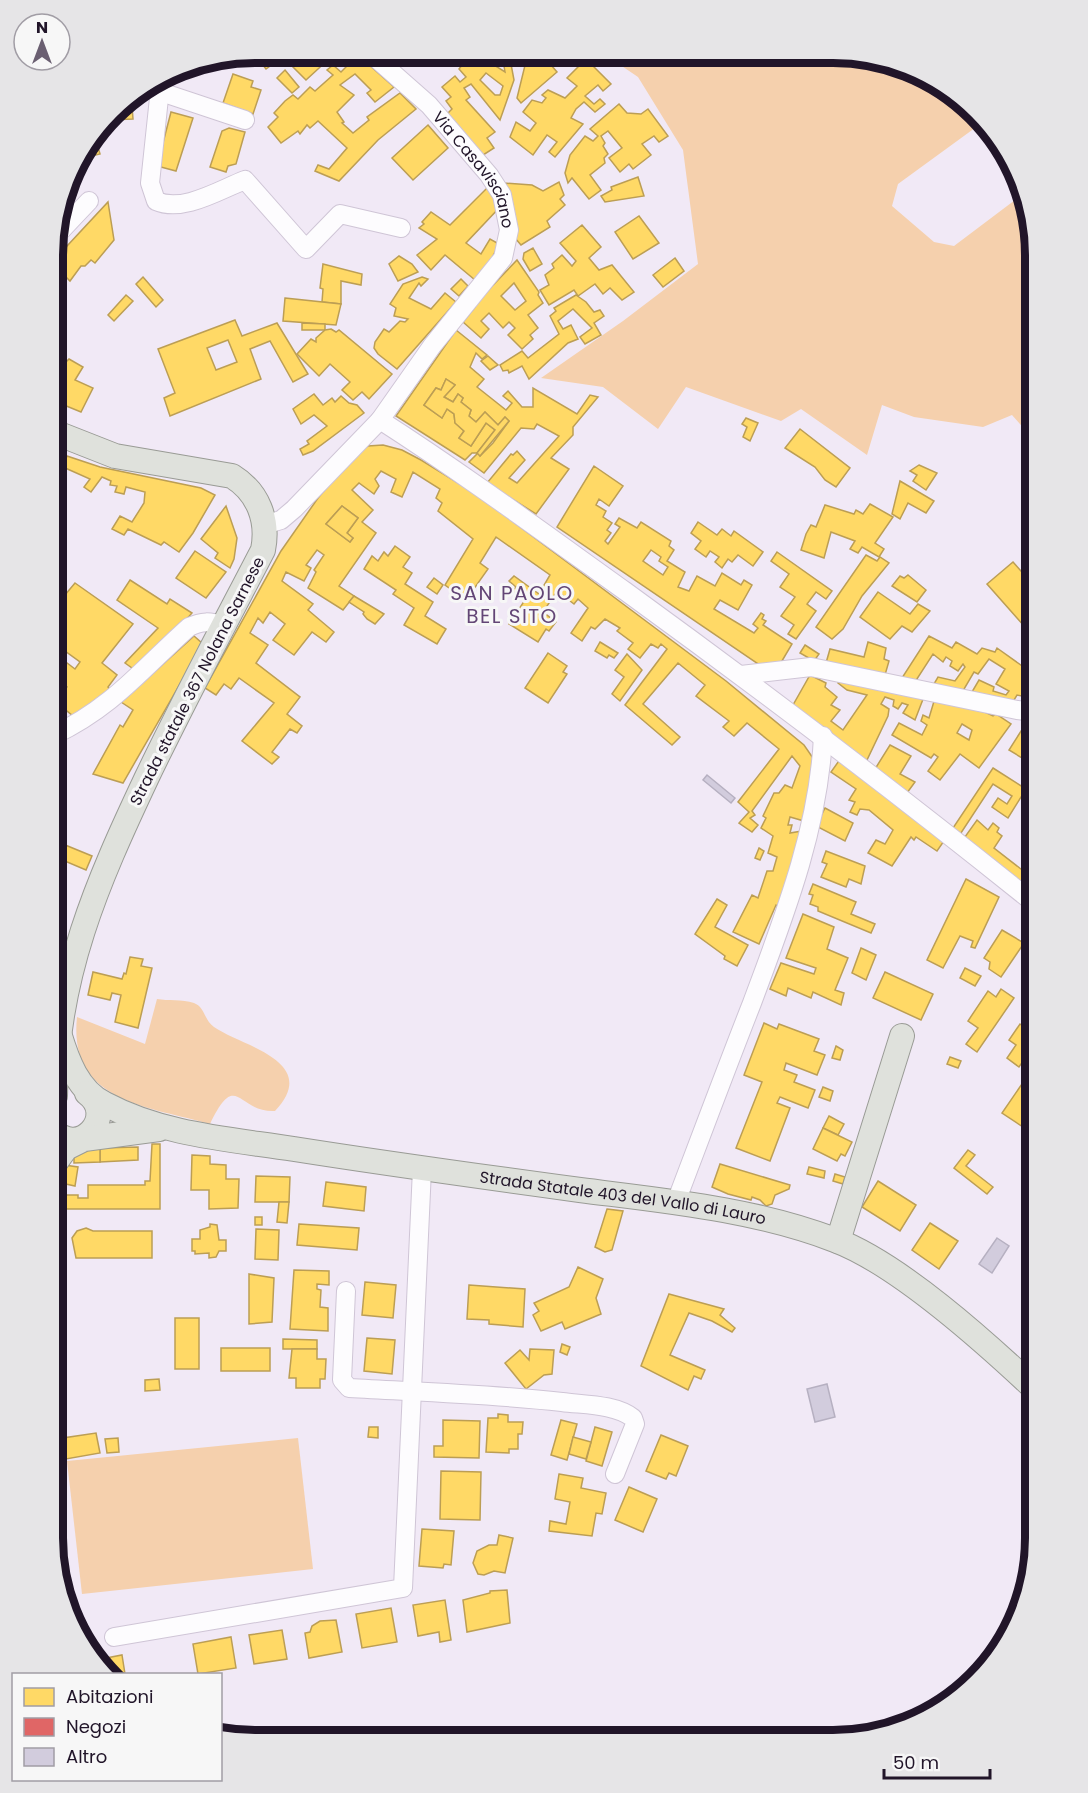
<svg xmlns="http://www.w3.org/2000/svg" width="1088" height="1793" font-family="Poppins,sans-serif">
	<style>
		.green { fill: #f5d0ad }
		.homes { fill: #ffd966; stroke: #bc9e54; stroke-width: 1.5; fill-rule: evenodd }
		.shops { fill: #e06666; stroke: #a74e54; stroke-width: 1.5 }
		.building { fill: #d2ccdd; stroke: #b6b0c1; stroke-width: 1.5 }
		.lines { fill: none; stroke-linecap: round; stroke-linejoin: round }
		.minor-casing { stroke: #cfc5d6; stroke-width: 20 }
		.major-casing { stroke: #999b95; stroke-width: 26 }
		.minor { stroke: #fdfcfe; stroke-width: 18 }
		.major { stroke: #dfe1dc; stroke-width: 24 }
		.labels { text-anchor: middle; dominant-baseline: central; stroke-width: 6; stroke-linejoin: round; paint-order: stroke }
		.street-label { font-size: 16px; fill: #211529; stroke: #f7f7f7 }
		.quarter-label { font-size: 20px; letter-spacing: 1.5px; fill: #634676; stroke: #f7f7f7 }
		.rim { fill: none; stroke: #211529; stroke-width: 8 }
	</style>
	<rect width="100%" height="100%" fill="#f1e9f6"/>
	<!-- green -->
	<g class="green">
		<polygon points="604,54 859,54 956,95 979,125 898,184 892,206 934,242 954,246 1023,194 1035,255 1035,441 1012,415 983,427 914,417 882,405 867,455 801,409 781,421 686,387 658,429 603,387 541,378 623,321 698,264 683,150 638,77"/>
		<path d="M157 999C168 1001 182 999 194 1003 205 1007 204 1020 214 1027 241 1046 322 1061 275 1111 237 1113 237 1068 210 1124 148 1106 68 1102 77 1017L145 1044Z"/>
		<polygon points="298,1438 313,1569 82,1594 67,1461"/>
	</g>
	<!-- homes -->
	<g class="homes">
		<polygon points="255,52 288,53 266,69 259,60 247,54"/>
		<polygon points="306,53 349,53 336,64 330,58 306,80 292,66"/>
		<polygon points="377,53 407,53 395,67"/>
		<path d="M471 53H487L483 58 505 72 504 66 511 64 514 80 500 120 471 84 464 88 470 97 466 100 495 132 487 138 494 148 480 157 447 114 452 109 446 101 451 97 442 87 455 76 460 82 466 77 459 69ZM486 73 503 86 500 95H495L480 80Z"/>
		<polygon points="528,53 550,53 545,58 557,72 521,103 517,98"/>
		<polygon points="358,55 394,87 375,102 367,93 371,90 355,74 340,85 354,95 337,112 344,122 342,123 353,133 369,120 367,117 400,93 416,109 378,140 339,181 315,171 318,165 329,169 347,148 318,121 310,128 307,125 300,134 298,131 281,143 268,127 278,117 274,113 285,101 293,95 298,99 310,87 315,91 333,75 327,70 333,65 341,72"/>
		<polygon points="586,59 611,84 603,91 598,85 585,96 594,104 600,99 605,104 595,112 584,102 576,109 571,118 583,124 555,157 549,152 557,142 547,135 533,155 510,137 516,122 530,131 536,123 523,112 532,100 542,103 546,98 542,95 548,90 565,98 577,86 567,78"/>
		<polygon points="285,70 299,87 292,93 277,78"/>
		<polygon points="233,74 253,81 251,87 261,90 253,114 223,103"/>
		<polygon points="619,104 627,113 641,114 648,109 668,136 659,142 654,136 642,144 651,155 633,169 629,164 620,172 609,158 622,148 608,131 601,136 605,143 603,146 608,154 604,158 605,163 590,175 601,190 589,199 572,178 568,183 565,173 570,155 585,136 593,141 598,136 590,129"/>
		<polygon points="132,106 133,119 108,120 118,107"/>
		<polygon points="171,112 193,118 176,171 157,166"/>
		<polygon points="428,125 448,148 413,180 392,158"/>
		<polygon points="229,128 245,132 236,164 228,166 226,172 210,167 222,131"/>
		<polygon points="98,147 100,154 91,156 90,148"/>
		<polygon points="638,177 644,196 605,202 601,196 612,190 611,187"/>
		<polygon points="559,182 564,195 560,199 565,205 547,221 550,227 521,245 515,238 503,183 532,185 543,191"/>
		<polygon points="487,188 496,199 499,208 466,243 481,254 490,239 499,244 492,258 475,280 445,255 431,270 417,255 437,239 419,228 424,224 422,222 431,212 450,225"/>
		<polygon points="108,202 114,240 95,263 91,260 85,266 81,266 70,281 54,265 54,260"/>
		<polygon points="639,216 659,243 633,259 615,232"/>
		<polygon points="582,225 601,247 589,258 599,270 612,265 634,292 622,300 610,288 603,294 595,284 578,296 574,290 549,305 540,290 549,285 545,275 554,268 552,264 562,255 572,266 576,261 560,243"/>
		<polygon points="533,248 542,264 530,271 523,259 524,253"/>
		<polygon points="399,256 412,264 418,272 398,281 389,264"/>
		<polygon points="675,258 684,271 663,287 653,275"/>
		<path d="M517 260 539 292 538 295 543 303 528 315 538 328 530 335 533 339 522 349 508 335 515 328 509 322 503 328 489 313 481 321 489 329 481 338 463 322 475 307 473 306ZM514 283 526 301 515 310 501 296Z"/>
		<polygon points="323,264 362,274 361,285 341,281 341,304 322,302 323,289 320,288"/>
		<polygon points="143,277 163,300 156,307 136,284"/>
		<polygon points="422,277 428,279 421,286 419,283 409,298 431,309 445,293 456,302 397,369 378,354 374,348 375,342 384,329 389,332 400,321 405,322 408,319 394,316 396,308 390,304 403,284"/>
		<polygon points="461,279 468,286 459,296 451,289"/>
		<polygon points="126,295 133,301 114,321 108,315"/>
		<polygon points="576,295 586,302 594,312 600,310 604,316 594,323 601,335 585,344 580,337 592,328 573,309 558,321 563,329 571,325 578,339 568,343 529,379 522,366 509,373 508,370 503,371 500,365 522,351 528,358 559,334 550,316 556,311 554,308"/>
		<polygon points="285,298 341,304 336,325 283,321"/>
		<path d="M235 320 242 336 277 323 308 374 293 382 270 341 250 349 261 379 170 416 164 398 175 393 158 349ZM228 340 237 362 216 370 207 348Z"/>
		<polygon points="302,323 325,324 325,330 302,330"/>
		<polygon points="331,329 336,332 339,330 392,374 369,399 362,392 353,400 342,390 350,382 330,364 319,376 297,354 311,339 316,342 316,338 325,330"/>
		<polygon points="456,330 487,355 482,359 476,353 470,367 484,379 477,387 506,410 512,403 503,396 508,391 522,407 533,407 533,388 577,414 590,395 598,397 573,427 573,435 551,458 569,469 536,514 487,483 511,454 513,455 517,451 525,460 509,478 517,483 559,436 537,424 534,429 521,428 484,473 469,462 478,453 480,456 493,443 509,421 505,417 498,425 485,412 476,422 469,416 471,410 461,402 463,398 458,394 453,402 444,397 455,385 446,379 441,390 436,388 424,405 442,418 447,409 454,414 455,423 464,431 459,438 471,446 486,423 495,430 477,453 472,453 465,460 396,416"/>
		<polygon points="488,356 498,365 490,370 481,361"/>
		<polygon points="69,359 83,367 75,380 93,388 81,412 54,401 54,360 61,367"/>
		<polygon points="446,379 455,385 444,397 453,402 458,394 463,398 461,402 471,410 469,416 476,422 485,412 498,425 505,417 509,421 480,456 477,453 495,430 486,423 471,446 459,438 464,431 455,423 454,414 447,409 442,418 424,405 436,388 441,390"/>
		<polygon points="314,394 323,405 332,398 335,402 341,396 349,403 357,405 364,413 313,451 303,455 300,449 309,444 307,441 327,426 314,415 301,424 293,409"/>
		<polygon points="746,418 758,423 750,441 743,437 747,427 742,424"/>
		<polygon points="800,429 850,468 836,487 825,480 815,467 785,448"/>
		<path d="M383 445 402 450 421 460 476 494 726 681 804 745 815 761 804 821 790 817 788 825H792L790 833 802 831 779 907 776 905 759 944 733 932 752 895 758 898 767 871H773L777 857 768 853 773 836 761 828 766 818 763 816 774 793H779L785 785 792 788 800 766 792 756 752 811 755 815 750 818 758 825 752 832 739 823 749 812 738 802 779 749 747 723 734 736 723 727 729 721 696 696 705 685 678 663 643 704 680 737 672 745 625 705 667 649 661 644 658 648 651 644 640 658 628 649 633 643 617 631 620 628 605 619 595 629 591 627 582 641 571 633 588 608 578 599 574 604 557 591 543 612 556 622 549 631 546 629 538 642 509 624 525 600 512 591 516 587 509 581 514 576 539 594 550 575 496 537 480 563 488 569 466 600 445 585 473 539 438 511 442 503 436 498 440 489 413 472 402 497 391 492 396 479 381 471 375 479 379 486 374 494 359 483 352 490 373 510 362 522 376 533 339 586 354 596 343 610 308 588 316 572 314 570 324 555 317 550 306 565 311 568 304 581 286 572 282 581 313 604 308 610 334 632 326 642 312 632 294 655 273 640 285 624 270 612 263 623 258 618 250 633 268 645 256 663 300 697 287 714 302 726 297 733 290 729 272 752 279 757 272 764 242 741 274 703 239 678 231 689 224 684 216 695 205 688 281 551 318 498 351 458 368 446ZM342 506 358 518 347 533 353 538 350 542 326 524Z"/>
		<polygon points="67,456 100,467 201,488 215,495 193,533 179,552 164,542 161,545 128,529 124,535 112,529 120,516 132,522 144,503 145,492 126,487 124,494 115,492 117,486 110,485 111,481 102,477 91,492 84,487 90,479 63,467"/>
		<polygon points="919,465 937,473 926,490 913,481 917,475 910,471"/>
		<path d="M594 466 623 486 609 506 599 499 596 505 606 511 603 517 612 523 607 530 611 533 605 541 608 544 620 527 615 524 619 518 637 528 641 522 671 541 669 546 674 550 667 561 685 572 678 587 689 591 697 576 715 586 722 573 741 585 744 580 752 585 738 610 720 600 714 609 754 633 758 628 753 624 761 613 764 615 762 619 766 621 763 625 792 644 779 666 764 668 557 527ZM651 550 661 557 659 561 668 567 663 575 643 561Z"/>
		<polygon points="900,481 934,501 926,513 908,503 900,519 892,514"/>
		<polygon points="870,504 893,517 875,543 884,549 879,557 862,547 858,553 850,549 855,541 831,532 824,558 801,550 806,534 811,525 816,527 825,505 854,514 856,510 863,514"/>
		<polygon points="226,506 237,538 234,559 230,568 215,558 218,553 201,539"/>
		<polygon points="342,506 358,518 347,533 353,538 350,542 326,524"/>
		<polygon points="698,522 717,535 722,529 731,536 734,531 763,552 753,566 738,555 732,562 728,559 722,568 715,562 719,557 710,551 706,557 695,549 701,541 691,533"/>
		<polygon points="395,546 410,557 403,567 412,573 405,584 433,602 425,616 446,629 437,644 404,625 414,608 393,594 396,590 364,569 372,556 378,561 384,552 388,556"/>
		<polygon points="195,551 226,572 206,598 176,578"/>
		<polygon points="777,552 832,591 826,599 816,592 807,604 816,611 796,639 788,634 794,625 781,616 795,597 780,587 789,574 771,561"/>
		<polygon points="866,555 877,561 880,557 889,563 862,596 843,629 832,639 816,627"/>
		<polygon points="1013,562 1035,587 1035,634 1033,636 987,584"/>
		<polygon points="908,575 926,590 917,602 892,586 900,576 904,578"/>
		<polygon points="434,578 443,585 437,594 427,587"/>
		<polygon points="130,580 167,604 170,599 192,613 139,673 125,663 158,628 117,600"/>
		<polygon points="75,583 133,624 102,663 117,675 108,687 110,690 78,720 56,702 67,687 54,677 59,670 54,666 54,653 75,669 80,662 54,643 56,639 54,638 54,608"/>
		<polygon points="878,592 910,614 918,604 930,611 912,632 902,626 890,639 860,617"/>
		<polygon points="354,596 384,614 375,624 367,619 363,614 364,612 349,602"/>
		<polygon points="194,636 203,644 123,783 93,774 120,725 123,727 133,710 121,702"/>
		<polygon points="929,636 952,648 956,642 977,654 982,648 995,652 997,648 1025,668 1023,672 1031,675 1035,669 1035,693 1032,698 1017,695 1011,705 969,697 979,680 994,687 993,691 1006,695 1009,691 996,684 1005,669 989,659 978,674 974,672 960,696 931,689 938,677 955,681 965,667 963,664 958,671 950,666 952,661 946,657 943,662 933,654 915,682 900,681"/>
		<polygon points="600,642 618,653 614,658 609,655 607,658 595,651"/>
		<polygon points="868,642 886,648 884,659 889,661 885,675 826,663 830,649 864,657"/>
		<polygon points="805,645 819,654 814,661 800,653"/>
		<polygon points="548,653 567,666 563,672 567,674 548,703 525,688"/>
		<polygon points="627,654 642,670 620,701 612,694 624,677 615,670"/>
		<polygon points="810,675 826,683 825,687 837,697 831,705 840,710 831,721 843,730 867,695 847,690 838,683 840,677 925,694 915,720 903,713 908,705 902,703 898,709 893,706 894,700 885,697 881,704 889,709 888,716 866,762 793,705"/>
		<path d="M935 698 974 707 993 716 996 714 1011 724 979 768 960 754 940 780 928 771 938 757 934 754 931 758 892 735 899 723 922 735 927 725 921 721 923 715 929 718ZM962 724 972 730 969 740 957 733Z"/>
		<polygon points="1023,728 1035,733 1035,746 1029,755 1035,759 1032,764 1009,750"/>
		<polygon points="890,745 911,756 900,774 915,782 907,793 875,769"/>
		<polygon points="841,758 944,841 937,851 916,837 914,840 911,837 892,866 868,853 876,840 885,844 893,830 869,810 860,809 857,815 850,812 855,802 849,800 856,789 831,772"/>
		<polygon points="993,768 1026,789 1008,818 992,807 998,798 1007,804 1012,796 993,784 959,836 951,831"/>
		<polygon points="825,808 853,823 845,841 816,826"/>
		<polygon points="977,820 988,830 993,823 999,828 997,832 1002,836 994,848 1035,880 1035,899 962,841"/>
		<polygon points="53,840 92,856 86,870 53,856"/>
		<polygon points="759,848 764,851 760,860 755,858"/>
		<polygon points="826,851 865,866 861,884 849,879 846,887 821,877 827,864 822,862"/>
		<polygon points="966,879 999,897 975,948 971,947 973,941 960,936 943,968 927,960"/>
		<polygon points="813,884 856,902 851,914 875,924 871,933 818,911 818,907 810,904 813,895 809,894"/>
		<polygon points="717,899 727,905 715,927 748,945 737,966 724,959 725,956 695,934"/>
		<polygon points="803,914 834,927 827,949 848,958 835,990 844,993 841,1005 813,992 811,998 788,988 786,996 770,989 781,963 814,974 816,968 786,958"/>
		<polygon points="1002,930 1024,943 1001,977 989,969 990,962 984,958"/>
		<polygon points="861,948 876,955 866,980 852,973"/>
		<polygon points="130,957 143,959 141,966 152,968 138,1028 115,1022 121,995 112,993 110,1000 88,995 93,972 122,979 124,973 126,974"/>
		<polygon points="965,968 981,976 975,986 960,978"/>
		<polygon points="885,972 933,994 921,1020 873,998"/>
		<polygon points="1001,989 1014,998 977,1052 966,1044 978,1028 968,1021 988,991 996,997"/>
		<polygon points="764,1023 777,1029 779,1024 819,1039 814,1051 825,1055 817,1075 786,1063 784,1070 797,1075 794,1082 815,1090 808,1108 780,1097 777,1103 790,1108 770,1161 736,1148 762,1082 744,1075"/>
		<polygon points="1020,1024 1035,1035 1035,1044 1019,1067 1007,1058 1016,1045 1009,1040"/>
		<polygon points="836,1046 843,1050 840,1060 832,1058"/>
		<polygon points="950,1057 961,1061 958,1068 947,1064"/>
		<polygon points="1024,1081 1035,1089 1035,1115 1026,1129 1002,1113"/>
		<polygon points="823,1087 833,1091 830,1101 819,1097"/>
		<polygon points="829,1116 844,1124 838,1135 823,1128"/>
		<polygon points="823,1128 852,1142 845,1156 841,1154 837,1161 813,1149"/>
		<polygon points="152,1144 160,1144 160,1209 54,1209 57,1195 78,1195 78,1198 88,1198 88,1185 145,1185 145,1181 150,1181"/>
		<polygon points="138,1147 138,1160 100,1162 100,1148"/>
		<polygon points="100,1148 100,1162 74,1163 74,1152"/>
		<polygon points="968,1150 975,1155 966,1166 993,1187 987,1194 954,1168"/>
		<polygon points="192,1155 210,1156 210,1164 226,1165 226,1179 239,1179 238,1208 209,1209 209,1190 191,1190"/>
		<polygon points="720,1164 790,1185 789,1189 775,1195 772,1204 766,1206 760,1200 752,1197 751,1200 728,1194 712,1187"/>
		<polygon points="64,1165 78,1167 75,1186 61,1183"/>
		<polygon points="809,1167 825,1171 824,1178 807,1174"/>
		<polygon points="835,1174 845,1177 843,1184 833,1181"/>
		<polygon points="256,1176 290,1177 289,1202 255,1202"/>
		<polygon points="878,1181 916,1205 900,1231 862,1207"/>
		<polygon points="326,1182 366,1187 364,1211 323,1206"/>
		<polygon points="279,1202 289,1202 287,1223 277,1222"/>
		<polygon points="607,1209 623,1211 612,1250 605,1252 595,1247"/>
		<rect x="255" y="1217" width="7" height="8"/>
		<polygon points="930,1223 958,1241 939,1269 912,1250"/>
		<polygon points="210,1224 217,1225 219,1240 226,1240 226,1251 219,1251 216,1257 209,1258 209,1253 195,1254 195,1251 192,1251 192,1239 200,1239 200,1230 210,1227"/>
		<polygon points="299,1224 359,1228 357,1250 297,1245"/>
		<polygon points="86,1228 93,1231 152,1231 152,1258 76,1258 72,1238 77,1231"/>
		<polygon points="256,1229 279,1230 278,1260 255,1259"/>
		<polygon points="578,1267 603,1279 596,1298 601,1314 565,1329 562,1322 541,1331 533,1315 539,1311 534,1303 569,1287"/>
		<polygon points="294,1270 329,1271 329,1285 317,1284 317,1289 321,1290 320,1307 328,1308 328,1331 290,1329"/>
		<polygon points="249,1274 274,1278 272,1322 249,1324"/>
		<polygon points="365,1282 396,1285 393,1318 362,1315"/>
		<polygon points="469,1285 525,1289 523,1327 489,1324 489,1320 467,1319"/>
		<polygon points="669,1294 724,1309 720,1315 735,1328 732,1332 712,1321 689,1313 670,1355 705,1370 701,1379 694,1376 688,1390 641,1366"/>
		<rect x="175" y="1318" width="24" height="51"/>
		<polygon points="367,1338 395,1340 392,1374 364,1371"/>
		<polygon points="283,1339 317,1340 317,1349 283,1349"/>
		<polygon points="562,1344 570,1347 567,1355 560,1352"/>
		<rect x="221" y="1348" width="49" height="23"/>
		<polygon points="292,1349 317,1349 317,1359 326,1359 325,1379 320,1379 320,1388 296,1388 296,1378 289,1378"/>
		<polygon points="530,1349 554,1350 552,1374 544,1375 526,1389 505,1363 520,1350 529,1360"/>
		<polygon points="159,1379 160,1390 145,1391 145,1380"/>
		<polygon points="498,1414 508,1415 508,1422 523,1422 522,1434 518,1434 518,1449 509,1449 509,1453 486,1452 488,1418 498,1418"/>
		<polygon points="443,1420 480,1421 479,1458 434,1457 434,1446 443,1446"/>
		<polygon points="561,1420 577,1424 567,1460 551,1455"/>
		<polygon points="369,1427 378,1427 378,1438 368,1437"/>
		<polygon points="595,1427 612,1432 602,1466 586,1461"/>
		<polygon points="96,1433 100,1453 66,1459 63,1438"/>
		<polygon points="661,1435 688,1446 676,1476 669,1473 666,1479 646,1471"/>
		<polygon points="573,1437 591,1442 586,1459 569,1454"/>
		<polygon points="118,1438 119,1452 107,1453 105,1439"/>
		<polygon points="441,1471 481,1472 480,1520 440,1519"/>
		<polygon points="559,1474 583,1478 581,1488 606,1493 602,1514 596,1513 592,1536 549,1531 550,1521 566,1524 570,1502 555,1499"/>
		<polygon points="629,1487 657,1499 643,1532 615,1520"/>
		<polygon points="422,1529 454,1531 451,1565 444,1564 443,1568 419,1566"/>
		<polygon points="499,1535 513,1538 505,1573 494,1571 484,1575 478,1574 473,1563 477,1551 489,1545 497,1545"/>
		<polygon points="507,1590 510,1623 467,1632 463,1600 490,1593 490,1591"/>
		<polygon points="445,1600 451,1640 440,1642 439,1632 418,1636 413,1605"/>
		<polygon points="391,1608 397,1642 362,1648 356,1614"/>
		<polygon points="336,1620 342,1652 309,1658 305,1633 310,1632 312,1626 320,1621"/>
		<polygon points="282,1630 287,1659 254,1664 249,1635"/>
		<polygon points="231,1637 236,1668 198,1674 193,1644"/>
		<polygon points="122,1655 125,1674 113,1674 101,1659"/>
	</g>
	<!-- shops -->
	<polygon class="shops" points="54,406 64,410 58,424 54,422"/>
	<!-- building -->
	<g class="building">
		<polygon points="707,775 735,798 731,803 703,780"/>
		<polygon points="997,1238 1009,1246 992,1273 979,1264"/>
		<polygon points="827,1384 835,1417 815,1422 807,1389"/>
	</g>
	<g class="lines">
		<!-- minor casing -->
		<g class="minor-casing">
			<g id="minor">
				<path id="s1" d="M370 53 429 105 489 175 502 195 509 230 503 258 432 346 380 420"/>
				<path d="M161 79 150 183 156 201C183 213 219 190 245 180L306 249 340 214 401 228"/>
				<polyline points="158,91 245,120"/>
				<polyline points="54,238 89,201"/>
				<path d="M264 525 281 520 294 509 380 420C464 474 544 533 625 591 764 692 901 796 1035 904"/>
				<polyline points="741,675 811,667 1017,710 1035,712"/>
				<path d="M54 735C113 707 142 669 189 627 202 621 210 621 223 626"/>
				<path d="M676 1202C701 1136 726 1069 752 1003 784 917 819 828 823 736"/>
				<path d="M346 1291 342 1380 349 1388C420 1392 491 1394 562 1402 584 1405 615 1404 633 1418L635 1424 615 1474"/>
				<polyline points="114,1637 403,1588 422,1169"/>
			</g>
		</g>
		<!-- major casing -->
		<g class="major-casing">
			<g id="major">
				<path d="M54 432 115 456 232 476C258 492 269 520 263 550 224 625 184 700 147 777 97 883 56 976 55 1096"/>
				<path id="s2" d="M59 1033C67 1060 78 1091 105 1104 163 1135 230 1139 294 1149 389 1164 484 1177 580 1190 666 1201 754 1209 835 1240 899 1264 985 1342 1035 1389"/>
				<path d="M53 1130C79 1159 118 1116 87 1093"/>
				<polyline points="53,1166 66,1148 84,1139 159,1129"/>
				<polyline points="838,1241 902,1036"/>
			</g>
		</g>
		<!-- minor -->
		<use href="#minor" class="minor"/>
		<!-- major -->
		<use href="#major" class="major"/>
	</g>
	<g class="labels">
		<!-- street labels -->
		<g class="street-label">
			<text stroke="none"><textPath href="#s1" startOffset="159">Via Casavisciano</textPath></text>
			<text transform="translate(197 681) rotate(-63)">Strada statale 367 Nolana Sarnese</text>
			<text stroke="none"><textPath href="#s2" startOffset="615">Strada Statale 403 del Vallo di Lauro</textPath></text>
		</g>
		<!-- quarter labels -->
		<g class="quarter-label">
			<text x="512" y="593">SAN PAOLO<tspan x="512" dy="23">BEL SITO</tspan></text>
		</g>
	</g>
	<!-- crop -->
	<path d="M0 0H1088V1793H0ZM255 63H833A192 192 0 0 1 1025 255V1538A192 192 0 0 1 833 1730H255A192 192 0 0 1 63 1538V255A192 192 0 0 1 255 63Z" fill="#e6e5e7" fill-rule="evenodd"/>
	<path class="rim" d="M255 63H833A192 192 0 0 1 1025 255V1538A192 192 0 0 1 833 1730H255A192 192 0 0 1 63 1538V255A192 192 0 0 1 255 63Z"/>
	<!-- legend -->
	<rect x="12" y="1673" width="210" height="108" fill="#f7f7f7" stroke="#a19da5" stroke-width="1.5"/>
	<rect x="24" y="1688" width="30" height="18" fill="#ffd966" stroke="#a19da5" stroke-width="1.5"/>
	<text x="66" y="1703" font-size="18" fill="#211529">Abitazioni</text>
	<rect x="24" y="1718" width="30" height="18" fill="#e06666" stroke="#a19da5" stroke-width="1.5"/>
	<text x="66" y="1733" font-size="18" fill="#211529">Negozi</text>
	<rect x="24" y="1748" width="30" height="18" fill="#d2ccdd" stroke="#a19da5" stroke-width="1.5"/>
	<text x="66" y="1763" font-size="18" fill="#211529">Altro</text>
	<!-- north arrow -->
	<g transform="translate(42 42)"><circle r="28" fill="#f7f7f7" stroke="#a19da5" stroke-width="1.5"/>
	<path d="M0-4.5L10 22L0 15L-10 22Z" fill="#6a5f71"/>
	<text y="-9" font-size="16" font-weight="bold" text-anchor="middle" fill="#211529">N</text>
	</g>
	<!-- scale -->
	<path d="M884 1769v9h106v-9" fill="none" stroke="#211529" stroke-width="3"/>
	<text x="893" y="1769" font-size="18" fill="#211529" stroke="#f7f7f7" stroke-width="4.5" paint-order="stroke">50 m</text>
</svg>
